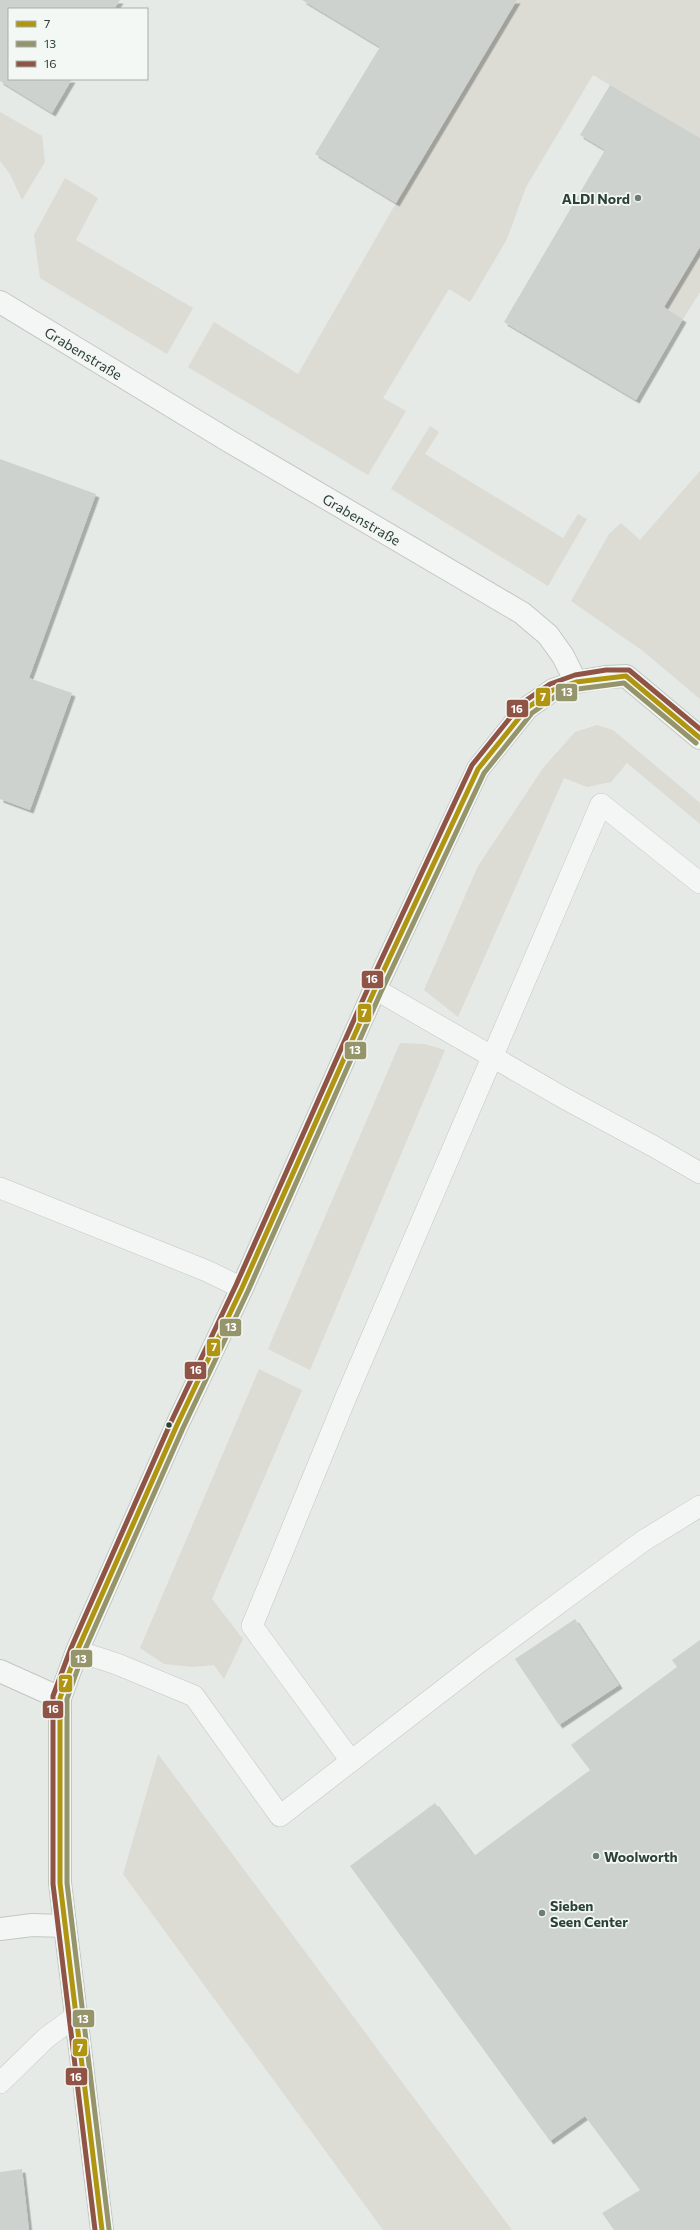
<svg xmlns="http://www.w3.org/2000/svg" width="700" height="2230" font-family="Commissioner,sans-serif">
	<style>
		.green { fill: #dcdbd4 }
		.building { fill: #cdd2cf; filter: url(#shadow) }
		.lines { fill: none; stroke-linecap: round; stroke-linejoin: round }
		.service-casing { stroke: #c2c7c4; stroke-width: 22 }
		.minor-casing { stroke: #c2c7c4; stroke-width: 24 }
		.service { stroke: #f4f6f5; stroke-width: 21 }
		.minor { stroke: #f4f6f5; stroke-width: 22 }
		.bus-1-casing { stroke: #f3f8f5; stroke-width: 8 }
		.bus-2-casing { stroke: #f3f8f5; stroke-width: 8 }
		.bus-3-casing { stroke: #f3f8f5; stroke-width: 8 }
		.bus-1 { stroke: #b09513; stroke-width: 5 }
		.bus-2 { stroke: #96946b; stroke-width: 5 }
		.bus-3 { stroke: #8f5445; stroke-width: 5 }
		.poi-dot { fill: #6d7d75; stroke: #f3f8f5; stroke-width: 1.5 }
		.bus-dot { fill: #2c4237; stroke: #f3f8f5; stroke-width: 1.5 }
		.labels { text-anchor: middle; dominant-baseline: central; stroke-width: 3.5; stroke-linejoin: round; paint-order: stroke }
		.poi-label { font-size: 14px; font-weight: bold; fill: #2c4237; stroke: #f3f8f5; text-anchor: start }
		.street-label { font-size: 14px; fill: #2c4237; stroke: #f3f8f5 }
		.line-badge { stroke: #f3f8f5; stroke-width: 1.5 }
		.badge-label { font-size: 11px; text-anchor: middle; font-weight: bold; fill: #fff }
	</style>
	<defs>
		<filter id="shadow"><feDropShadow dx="3.5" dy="3.5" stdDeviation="0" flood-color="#0004"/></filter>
	</defs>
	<rect width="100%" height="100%" fill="#e5eae7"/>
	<!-- green -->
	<g class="green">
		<polygon points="517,0 700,0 700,138 593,75 526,187 507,239 470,302 449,289 383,398 406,411 368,475 188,367 214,322 298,374 396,203"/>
		<polygon points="0,112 42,136 45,162 22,200 10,174 0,161"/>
		<polygon points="65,178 98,198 76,240 193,308 167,354 40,278 34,235"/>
		<polygon points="700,247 700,292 683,319 664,307"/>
		<polygon points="430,426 439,432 425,454 563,538 578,514 587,519 548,586 391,489"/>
		<polygon points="700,471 700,699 643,651 571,601 609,534 621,523 640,540"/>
		<polygon points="597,725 613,730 700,803 700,824 627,763 611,782 587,787 564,778 458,1017 424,990 478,866 543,768 575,732"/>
		<polygon points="400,1043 425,1044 445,1050 310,1370 268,1349"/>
		<polygon points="259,1369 302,1390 212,1599 243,1639 224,1679 214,1665 193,1667 164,1664 140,1648"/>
		<polygon points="158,1754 512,2230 383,2230 123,1874"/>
	</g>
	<!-- building -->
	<g class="building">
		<polygon points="0,0 120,0 114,9 9,9 9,79 72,79 52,113 0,81"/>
		<polygon points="302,0 517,0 396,203 315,154 380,47"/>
		<polygon points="610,85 700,138 700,247 664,307 683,319 636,400 504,322 605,150 580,135"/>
		<polygon points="0,459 96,494 29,678 72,693 30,810 0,799"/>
		<polygon points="575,1619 619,1685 559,1725 515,1659"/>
		<polygon points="700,1640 700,2230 614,2230 602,2213 640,2190 585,2116 550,2141 350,1866 435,1803 474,1856 590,1770 571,1745 677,1667 672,1660"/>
		<polygon points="22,2169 29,2230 0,2230 0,2172"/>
	</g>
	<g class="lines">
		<!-- service casing -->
		<g class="service-casing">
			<g id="service">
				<polyline points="375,989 562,1097 653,1146 700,1173"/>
				<polyline points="0,1188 207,1271 242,1288"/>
				<polyline points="77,1651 117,1664 194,1696 280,1816 478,1663 643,1541 700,1506"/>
				<polyline points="351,1761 252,1626 346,1397 601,804 700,883"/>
				<polyline points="0,2083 46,2038 76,2016"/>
			</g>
		</g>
		<!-- minor casing -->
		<g class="minor-casing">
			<g id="minor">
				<path id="s1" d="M0 302 229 441 522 613 548 635 563 656 576 682"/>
				<polyline points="0,1671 60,1698"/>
				<polyline points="0,1929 32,1925 65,1926"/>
				<polyline points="102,2230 60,1883 60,1698 77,1651 177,1425 242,1288 375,989 478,769 527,708 553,690 576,682 606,677 626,676 700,738"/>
			</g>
		</g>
		<!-- service -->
		<use href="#service" class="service"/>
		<!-- minor -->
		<use href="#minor" class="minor"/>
		<!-- bus-1 casing -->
		<g class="bus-1-casing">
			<polyline id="bus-1" points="102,2230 60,1883 60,1698 77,1651 177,1425 242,1288 375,989 478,769 527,708 553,690 576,682 626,676 700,738"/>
		</g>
		<!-- bus-2 casing -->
		<g class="bus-2-casing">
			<polyline id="bus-2" points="109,2229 67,1883 67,1699 83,1654 183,1428 248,1291 381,992 484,773 532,713 556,696 578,689 624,683 696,743"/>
		</g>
		<!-- bus-3 casing -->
		<g class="bus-3-casing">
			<polyline id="bus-3" points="95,2230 53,1884 53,1696 71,1648 171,1422 236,1285 369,986 472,765 522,703 550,684 575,675 606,670 629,670 700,729"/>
		</g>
		<!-- bus-1 -->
		<use href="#bus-1" class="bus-1"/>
		<!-- bus-2 -->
		<use href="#bus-2" class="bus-2"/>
		<!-- bus-3 -->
		<use href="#bus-3" class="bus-3"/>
	</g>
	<!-- markers -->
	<g class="poi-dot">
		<circle cx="638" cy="198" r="4"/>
		<circle cx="596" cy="1856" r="4"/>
		<circle cx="542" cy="1913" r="4"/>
	</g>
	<circle class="bus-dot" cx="169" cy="1425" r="3.5"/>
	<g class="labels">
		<!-- poi labels -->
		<g class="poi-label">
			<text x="630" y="198" text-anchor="end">ALDI Nord</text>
			<text x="604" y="1856">Woolworth</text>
			<text x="550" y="1905">Sieben<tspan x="550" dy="16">Seen Center</tspan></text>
		</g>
		<!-- street labels -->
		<g class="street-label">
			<text stroke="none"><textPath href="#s1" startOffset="98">Grabenstraße</textPath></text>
			<text stroke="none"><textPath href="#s1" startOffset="422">Grabenstraße</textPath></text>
		</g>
	</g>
	<g class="line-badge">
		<rect x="555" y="683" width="23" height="19" rx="4" fill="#96946b"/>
		<rect x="535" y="687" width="16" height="20" rx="4" fill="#b09513"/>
		<rect x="506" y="699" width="23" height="19" rx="4" fill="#8f5445"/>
		<rect x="361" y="970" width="23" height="19" rx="4" fill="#8f5445"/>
		<rect x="357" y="1003" width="15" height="20" rx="4" fill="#b09513"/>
		<rect x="344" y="1041" width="23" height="19" rx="4" fill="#96946b"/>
		<rect x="219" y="1318" width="23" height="19" rx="4" fill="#96946b"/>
		<rect x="206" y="1338" width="15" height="19" rx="4" fill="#b09513"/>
		<rect x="184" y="1361" width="23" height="19" rx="4" fill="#8f5445"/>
		<rect x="70" y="1649" width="23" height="19" rx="4" fill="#96946b"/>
		<rect x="58" y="1674" width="15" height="19" rx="4" fill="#b09513"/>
		<rect x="42" y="1700" width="22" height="19" rx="4" fill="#8f5445"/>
		<rect x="72" y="2009" width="23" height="19" rx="4" fill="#96946b"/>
		<rect x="72" y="2038" width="16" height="19" rx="4" fill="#b09513"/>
		<rect x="65" y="2067" width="23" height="19" rx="4" fill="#8f5445"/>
	</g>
	<g class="badge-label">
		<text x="567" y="696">13</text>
		<text x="543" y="701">7</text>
		<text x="517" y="713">16</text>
		<text x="372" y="983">16</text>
		<text x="364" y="1017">7</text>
		<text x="355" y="1054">13</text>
		<text x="231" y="1331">13</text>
		<text x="214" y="1351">7</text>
		<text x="196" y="1374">16</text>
		<text x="81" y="1663">13</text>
		<text x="65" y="1687">7</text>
		<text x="53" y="1713">16</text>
		<text x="83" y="2023">13</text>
		<text x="80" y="2052">7</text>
		<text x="76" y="2081">16</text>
	</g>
	<!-- legend -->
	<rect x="8" y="8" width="140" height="72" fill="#f3f8f5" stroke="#a3afa9"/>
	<rect x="16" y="21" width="20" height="6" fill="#b09513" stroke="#a3afa9"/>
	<text x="44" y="28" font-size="12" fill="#2c4237">7</text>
	<rect x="16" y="41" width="20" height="6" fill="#96946b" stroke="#a3afa9"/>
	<text x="44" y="48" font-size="12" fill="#2c4237">13</text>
	<rect x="16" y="61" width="20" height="6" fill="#8f5445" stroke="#a3afa9"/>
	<text x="44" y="68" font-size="12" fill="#2c4237">16</text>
</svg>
